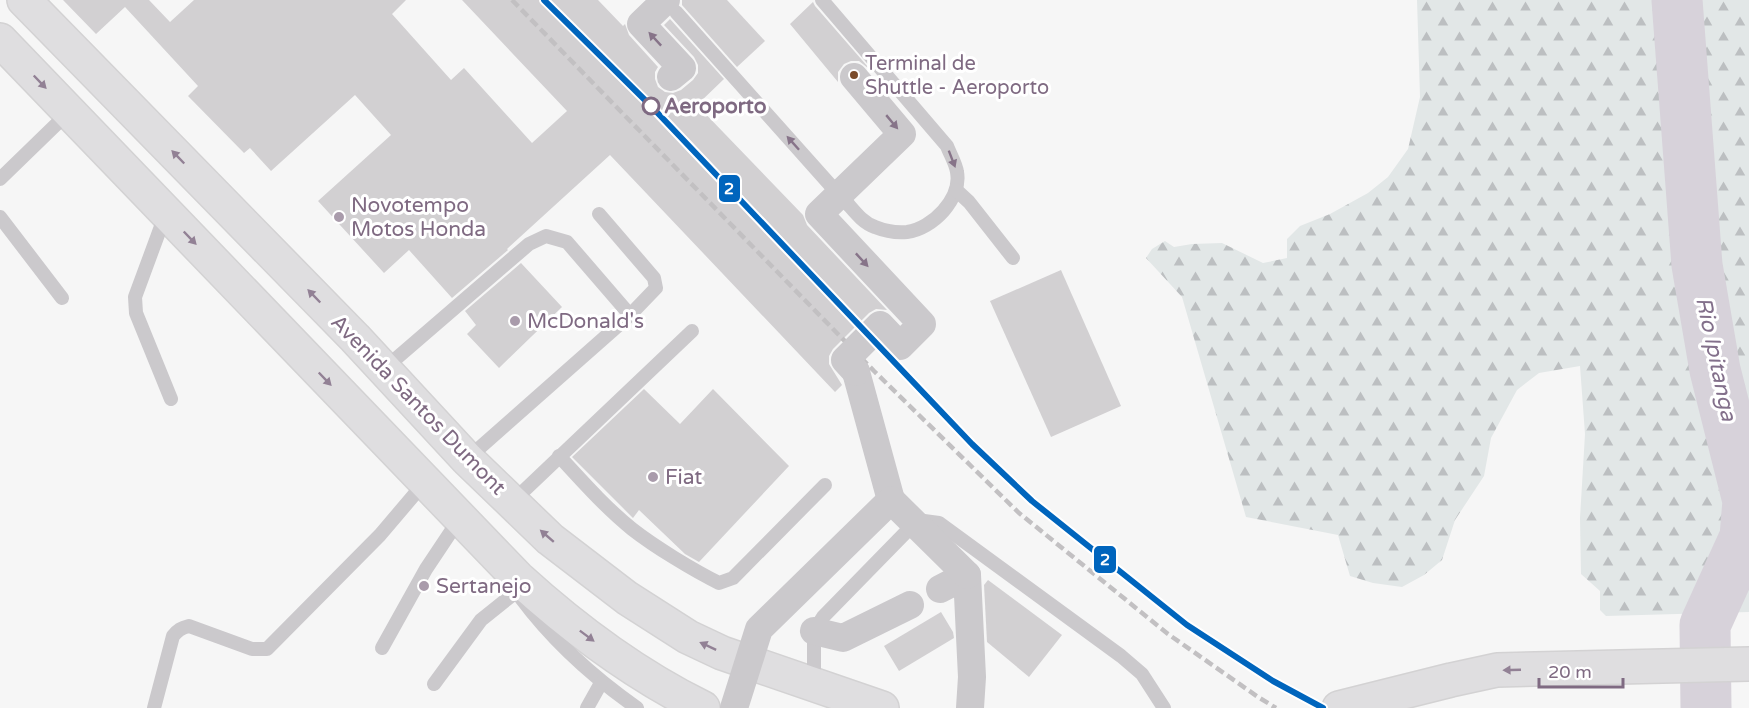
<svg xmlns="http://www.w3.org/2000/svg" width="1749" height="708" font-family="'Varela Round',sans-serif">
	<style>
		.forest { fill: url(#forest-firs) }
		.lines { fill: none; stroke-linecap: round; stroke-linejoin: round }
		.stream { stroke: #d7d2da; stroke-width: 8 }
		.river { stroke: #d7d2da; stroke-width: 51 }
		.building { fill: #d2d0d2 }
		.highway-casing { stroke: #d3d2d3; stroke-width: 36 }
		.lane { stroke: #cbc9cc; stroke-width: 14 }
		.street { stroke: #cbc9cc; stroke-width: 28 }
		.highway { stroke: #dfdee0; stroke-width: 33 }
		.rail { stroke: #c2c0c2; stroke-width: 4.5; stroke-dasharray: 9 4.5; stroke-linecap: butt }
		.street-bridge { stroke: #cbc9cc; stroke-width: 28 }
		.metro-1-casing { stroke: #fff; stroke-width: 10 }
		.metro-1 { stroke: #0065bd; stroke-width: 6 }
		.oneway { fill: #877489 }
		.oneway2 { fill: #928195 }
		.bus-dot { fill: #7a4b2a; stroke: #fff; stroke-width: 2 }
		.stop-dot { fill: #fff; stroke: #7f6a82; stroke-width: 3 }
		.poi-dot { fill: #a99bab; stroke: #fff; stroke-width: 2 }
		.labels { text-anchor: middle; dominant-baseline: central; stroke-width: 6; stroke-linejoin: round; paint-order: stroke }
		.bus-label { font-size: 20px; fill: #7f6a82; stroke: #fff; text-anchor: start }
		.stop-label { font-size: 21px; font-weight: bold; fill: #7f6a82; stroke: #fff; text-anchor: start }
		.poi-label { font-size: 21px; fill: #7f6a82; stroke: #fff; text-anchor: start }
		.street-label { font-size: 21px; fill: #7f6a82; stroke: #fff }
		.water-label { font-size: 22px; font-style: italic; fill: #83708b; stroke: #fff }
		.line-badge { stroke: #fff; stroke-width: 2 }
		.badge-label { font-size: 16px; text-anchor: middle; font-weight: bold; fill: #fff }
	</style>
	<defs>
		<pattern id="forest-firs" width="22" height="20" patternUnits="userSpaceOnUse" patternTransform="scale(1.5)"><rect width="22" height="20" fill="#e2e7e7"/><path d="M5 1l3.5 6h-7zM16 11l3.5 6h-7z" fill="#bcbfc1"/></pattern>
	</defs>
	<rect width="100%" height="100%" fill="#f6f6f6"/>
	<!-- forest -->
	<polygon class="forest" points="1417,0 1749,0 1749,612 1606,616 1600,610 1600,591 1581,574 1580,518 1585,434 1580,366 1539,373 1517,390 1491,438 1484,476 1455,520 1442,560 1424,575 1402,587 1373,583 1350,576 1338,535 1246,517 1182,297 1146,258 1152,249 1165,241 1174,247 1192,244 1222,243 1263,263 1287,258 1287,239 1300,226 1330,214 1368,193 1388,177 1408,149 1420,97"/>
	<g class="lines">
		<!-- stream -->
		<polyline class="stream" points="1745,537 1749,537"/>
		<!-- river -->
		<polyline class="river" points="1677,0 1697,265 1715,370 1748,501 1745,537 1705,625 1706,708"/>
	</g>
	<!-- building -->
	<g class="building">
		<polygon points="63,0 149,0 170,22 194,0 406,0 392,14 451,80 464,68 532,143 567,111 462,0 598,0 623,26 625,24 629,35 658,67 655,72 655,79 658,87 665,92 673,93 681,90 693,80 698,73 698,65 694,57 664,25 670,19 724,79 697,105 803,215 807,225 887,310 876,309 869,313 833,349 829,356 829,364 842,385 835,392 610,155 507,249 508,250 452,298 409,250 384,273 318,201 391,135 355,95 271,171 250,148 244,153 188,96 198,86 125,7 96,34"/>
		<polygon points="682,0 727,0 765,41 737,67 682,5"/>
		<polygon points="813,2 815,6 868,67 868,68 859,61 851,61 844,64 838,72 838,82 790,24"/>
		<polygon points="521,263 562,307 499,368 467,334 476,325 465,311"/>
		<polygon points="1061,270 1121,406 1051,437 990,301"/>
		<polygon points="644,389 680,424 713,389 789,466 699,562 685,554 639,510 633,518 572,457"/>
		<polygon points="988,580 1062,635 1029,677 987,642 984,585"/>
		<polygon points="941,612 953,632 954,638 899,671 884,646"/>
	</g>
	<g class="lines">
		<!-- highway casing -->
		<g class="highway-casing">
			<g id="highway">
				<polyline points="24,0 355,338 467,459 550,539 627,598 688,637 722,653 882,708"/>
				<path d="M0 40 518 578C574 629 634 674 703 708"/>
				<polyline points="1339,708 1451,680 1497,670 1749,664"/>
			</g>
		</g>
		<!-- lane -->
		<g class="lane">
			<path d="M822 0 947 146C950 154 956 164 957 172 962 199 932 229 907 232 896 233 885 231 875 227 863 223 855 212 847 203"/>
			<polyline points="676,12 832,187"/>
			<polyline points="0,179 69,112"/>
			<polyline points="956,190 969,202 1013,258"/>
			<polyline points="166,213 135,297 136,313 171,399"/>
			<polyline points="0,217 62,298"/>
			<polyline points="384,369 529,244 546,236 567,242 630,315"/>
			<path d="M559 456C582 481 605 507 632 529 655 547 693 570 719 583L733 578 825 485"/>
			<polyline points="467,459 630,315 656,288 654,278 599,214"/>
			<polyline points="511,503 692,331"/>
			<path d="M521 598C553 641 593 677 637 708"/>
			<polyline points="382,648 426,569 460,518"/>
			<polyline points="434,684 481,620 516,592"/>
			<polyline points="814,686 814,631 823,617 909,529 924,521 939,523 1121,656 1142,674 1164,708"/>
			<path d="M154 708 173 636C178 630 181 628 189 626L252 649H267L380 535 425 482"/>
			<polyline points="587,708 601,683"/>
		</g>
		<!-- street -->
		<g class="street">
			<polyline points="666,0 641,24 682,68 671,77"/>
			<polyline points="856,372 891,500"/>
			<polyline points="940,589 967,575 972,677 970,708"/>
			<polyline points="814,631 843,638 910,605"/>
		</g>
		<!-- highway -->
		<use href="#highway" class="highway"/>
		<!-- rail -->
		<polyline class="rail" points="512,0 874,371 1019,513 1168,634 1258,697 1276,708"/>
		<!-- street-bridge -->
		<g class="street-bridge">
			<polyline points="854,77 902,134 819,214 922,324 900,346 880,325 845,360 856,372"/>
			<polyline points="734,708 759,629 891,500 967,575"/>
		</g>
		<!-- metro-1 casing -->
		<g class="metro-1-casing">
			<polyline id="metro-1" points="544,0 651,106 972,444 1032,501 1187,625 1273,681 1323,708"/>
		</g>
		<!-- metro-1 -->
		<use href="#metro-1" class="metro-1"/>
	</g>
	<!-- one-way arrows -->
	<defs><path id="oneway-solid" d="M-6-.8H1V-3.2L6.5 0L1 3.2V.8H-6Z" transform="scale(1.5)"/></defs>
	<g class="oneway">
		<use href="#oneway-solid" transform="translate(655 39) rotate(-133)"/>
		<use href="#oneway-solid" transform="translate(892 122) rotate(50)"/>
		<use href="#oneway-solid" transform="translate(793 143) rotate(-132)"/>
		<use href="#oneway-solid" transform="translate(952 159) rotate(69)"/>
		<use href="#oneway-solid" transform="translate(862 260) rotate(47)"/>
	</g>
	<g class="oneway2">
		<use href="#oneway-solid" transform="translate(40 82) rotate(46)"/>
		<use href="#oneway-solid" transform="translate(178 157) rotate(-134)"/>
		<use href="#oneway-solid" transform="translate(190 238) rotate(46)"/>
		<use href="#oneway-solid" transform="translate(314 296) rotate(-134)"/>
		<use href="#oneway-solid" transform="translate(325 379) rotate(46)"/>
		<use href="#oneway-solid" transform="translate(547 536) rotate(-139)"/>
		<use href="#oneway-solid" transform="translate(587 636) rotate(37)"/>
		<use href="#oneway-solid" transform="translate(708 646) rotate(-155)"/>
		<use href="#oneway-solid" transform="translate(1512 670) rotate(178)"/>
	</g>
	<!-- markers -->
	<circle class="bus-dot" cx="854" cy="75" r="5"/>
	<circle class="stop-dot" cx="651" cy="106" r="8"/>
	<g class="poi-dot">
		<circle cx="339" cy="217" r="6"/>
		<circle cx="515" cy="321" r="6"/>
		<circle cx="653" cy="477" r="6"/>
		<circle cx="424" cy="586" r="6"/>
	</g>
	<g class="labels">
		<!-- bus labels -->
		<g class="bus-label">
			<text x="865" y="64">Terminal de<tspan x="865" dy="24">Shuttle - Aeroporto</tspan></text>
		</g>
		<!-- stop labels -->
		<g class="stop-label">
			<text x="664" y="106">Aeroporto</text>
		</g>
		<!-- poi labels -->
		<g class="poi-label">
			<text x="351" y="205">Novotempo<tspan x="351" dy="24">Motos Honda</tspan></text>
			<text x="527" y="321">McDonald's</text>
			<text x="665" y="477">Fiat</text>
			<text x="436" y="586">Sertanejo</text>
		</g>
		<!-- street labels -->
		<g class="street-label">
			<text transform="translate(418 405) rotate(46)">Avenida Santos Dumont</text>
		</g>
		<!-- water labels -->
		<g class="water-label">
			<text transform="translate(1716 359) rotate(78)">Rio Ipitanga</text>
		</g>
	</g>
	<g class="line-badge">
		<rect x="718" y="174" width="23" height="29" rx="6" fill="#0065bd"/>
		<rect x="1093" y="545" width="24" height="29" rx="6" fill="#0065bd"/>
	</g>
	<g class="badge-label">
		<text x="729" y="194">2</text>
		<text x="1105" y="565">2</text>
	</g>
	<!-- scale -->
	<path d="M1539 678v9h84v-9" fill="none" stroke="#7f6a82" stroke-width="3"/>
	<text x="1548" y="678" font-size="18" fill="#7f6a82" stroke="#ffffff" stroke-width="4.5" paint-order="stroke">20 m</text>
</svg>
